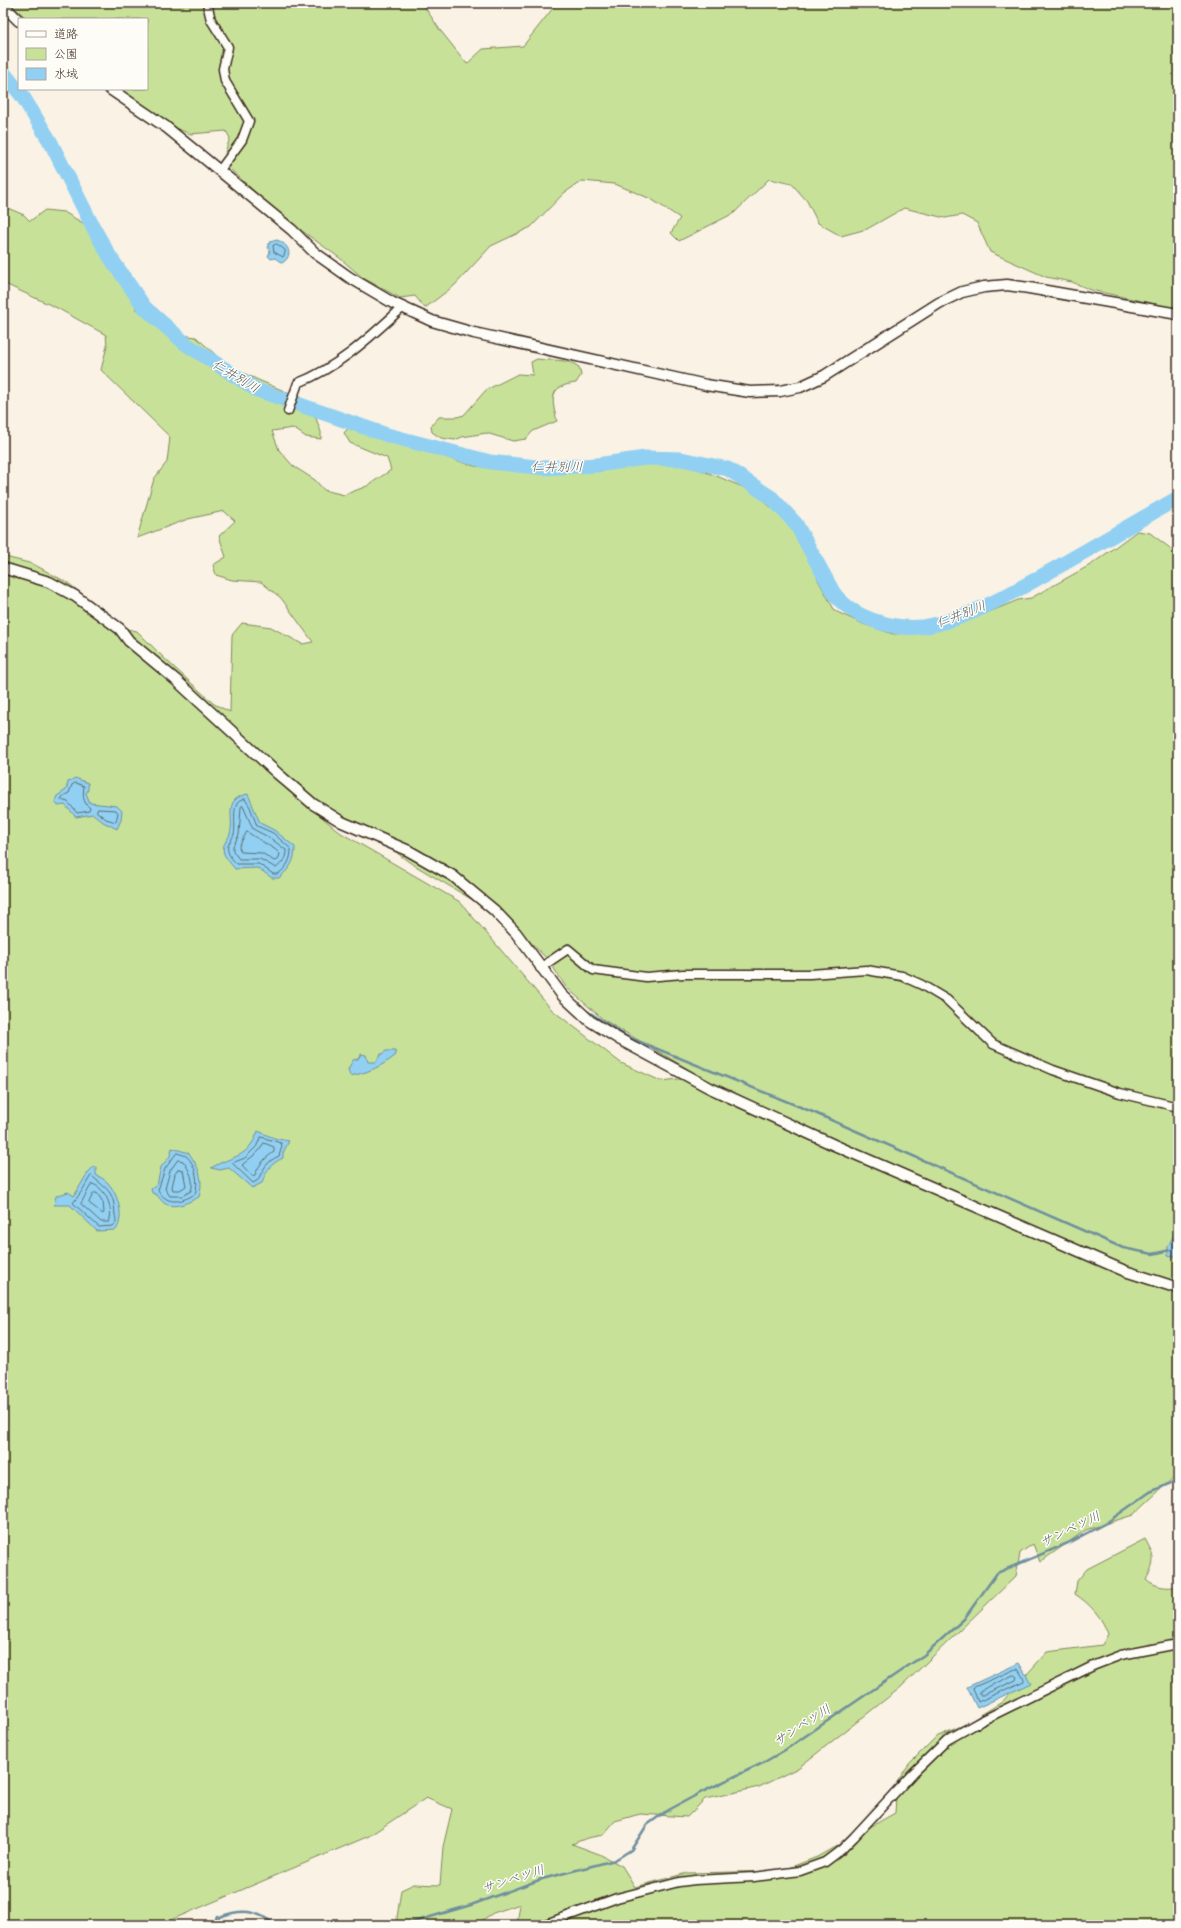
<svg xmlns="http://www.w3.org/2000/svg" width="1181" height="1928" font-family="'Shantell Sans','Klee One',sans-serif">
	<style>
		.green { fill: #c7e298; stroke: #81865b; fill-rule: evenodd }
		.water { fill: #91d0f2; stroke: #6f8e9d }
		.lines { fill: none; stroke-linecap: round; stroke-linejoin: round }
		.shore { stroke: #5d6c73; stroke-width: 1 }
		.stream { stroke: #6f8e9d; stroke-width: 2.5 }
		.river { stroke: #91d0f2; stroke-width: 15 }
		.minor-casing { stroke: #3b2a1e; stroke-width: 11 }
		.tertiary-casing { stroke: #3b2a1e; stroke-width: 13 }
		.minor { stroke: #fdfcf7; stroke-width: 8 }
		.tertiary { stroke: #fdfcf7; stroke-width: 10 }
		.labels { text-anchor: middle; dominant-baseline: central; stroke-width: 3; stroke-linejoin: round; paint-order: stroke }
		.water-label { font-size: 13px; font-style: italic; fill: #555c5e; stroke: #fdfcf7 }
	</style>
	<rect width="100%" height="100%" fill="#f9f2e5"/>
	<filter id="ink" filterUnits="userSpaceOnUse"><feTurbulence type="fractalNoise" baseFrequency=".025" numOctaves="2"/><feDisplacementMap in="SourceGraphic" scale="8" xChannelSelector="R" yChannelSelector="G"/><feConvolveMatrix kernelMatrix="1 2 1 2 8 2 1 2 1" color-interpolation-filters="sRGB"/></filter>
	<g filter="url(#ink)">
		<!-- green -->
		<g class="green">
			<polygon points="8,3 422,3 440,30 467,64 483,49 523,46 557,3 1178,3 1178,309 1091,290 1072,282 1046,277 990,252 977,223 962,215 945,218 904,208 867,229 841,236 818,223 807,201 792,184 769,179 734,213 679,241 671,233 680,218 651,199 615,184 582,181 564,193 531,227 491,246 455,285 425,308 415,296 400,298 363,278 341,259 279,214 229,168 225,152 230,138 226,131 190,134 174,127 117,89 147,89 147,19 28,19"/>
			<path d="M3 206 24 215 30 221 45 210 64 212 88 226 116 277 136 306V310L156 308 182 335 196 337 227 365 256 379 310 402 321 432V439L306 437 293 428 272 431 279 450 293 466 315 480 324 490 344 495 367 486 391 470 387 458 350 443 344 433 349 427 474 466 525 471H567L598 461H655L690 466 719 477 752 491 800 532 814 563 818 580 835 611 863 624 893 634 929 632 987 613 1018 600 1031 598 1092 564 1137 531 1150 533 1178 554V1210L1176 1214 1178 1215V1476L1174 1477 1133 1515 1086 1530 1040 1562 1033 1544 1020 1553 1016 1576 900 1688 798 1768 759 1787 705 1799 687 1817 640 1814 615 1821 603 1835 587 1838 572 1844 599 1854 622 1866 635 1887 687 1873 781 1871 817 1857 895 1813 897 1782 909 1764 936 1737 966 1724 1002 1702 1047 1652 1102 1645 1108 1634C1102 1617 1090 1604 1075 1594L1077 1581 1087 1569 1145 1539C1155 1557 1156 1560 1146 1579 1155 1587 1167 1589 1178 1586V1925H517L520 1904 493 1913 475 1925H396L401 1890 414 1884 440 1885 443 1847 452 1809 426 1798 369 1836 159 1925H3V554L9 558 33 564 68 583 127 629 137 631 164 658 214 704 230 712 232 635 242 623 271 627 302 644 313 642 281 598 261 582 232 580 216 575 213 565 226 557 219 536 235 521 224 511 188 519 137 538 154 479 167 462 170 437 101 370 107 346 106 335 57 308 3 283ZM261 762 321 806 360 825 409 862 513 924 549 961 566 987 604 1020 693 1072 688 1078 661 1081 621 1063 552 1010 460 902 341 833 263 769Z"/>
			<path d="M537 359C551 361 567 358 579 367L581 375 576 383C549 386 551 398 557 421L533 431 526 439 513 441 486 433 462 437 455 440 441 438 432 432 431 426 439 417H457L464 415 486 390 518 374 533 375 531 362Z"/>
		</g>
		<!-- water -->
		<g class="water">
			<path d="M277 240C289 244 294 256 282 263L275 258 271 259 268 256 270 252 268 246 270 242Z"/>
			<polygon points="75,778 88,783 88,790 86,793 90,803 117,806 122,811 121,820 117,829 103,822 93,814 76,817 65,805 58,806 55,801 57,796 66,790 68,782"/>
			<path d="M248 794 260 823 274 830 295 847C295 862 290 868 279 878H272L258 868 235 869C232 865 226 859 224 854 221 845 227 841 230 834 235 817 222 799 248 794Z"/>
			<path d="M386 1051H395L396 1055C383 1066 367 1073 350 1076L348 1069 353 1060 358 1059 361 1054 366 1055 368 1062H376L380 1055Z"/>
			<path d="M258 1131 274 1138 289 1141 283 1153V1158C270 1164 266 1171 262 1183L252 1188 229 1168 220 1170 211 1168C234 1154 247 1160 258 1131Z"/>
			<path d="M172 1148 189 1153C199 1168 204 1179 199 1197 189 1202 175 1210 164 1203 159 1199 158 1194 152 1193L151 1189 157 1185 161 1167 170 1156Z"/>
			<path d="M93 1167H96V1175C100 1177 104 1179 107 1182 118 1193 125 1217 116 1230L97 1231 70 1205H54L56 1196 68 1192 74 1196 87 1174Z"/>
			<polygon points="1178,1227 1178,1258 1168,1256 1168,1246"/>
			<polygon points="1019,1663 1031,1683 977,1708 967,1687"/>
		</g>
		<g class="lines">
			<!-- shore -->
			<g class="shore">
				<polygon points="277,244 285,250 285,253 283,257 274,252 273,246"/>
				<path d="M76 783 84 786C83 794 82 802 90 808L89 811 77 813 68 802 61 800 63 796 69 793 72 785Z"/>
				<path d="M245 799 250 807 257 826 273 833 291 849C291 860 287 867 278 874H273L259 864H237C234 861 229 856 228 851 226 844 232 841 234 834 237 823 229 801 245 799Z"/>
				<path d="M243 806 253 829 270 838 286 850C286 859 282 863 276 868L260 859H239L233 851V846L239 835 241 807Z"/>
				<polygon points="98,809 116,810 118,813 116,822 106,819 97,812"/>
				<polygon points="247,832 276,850 280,854 278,860 274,861 262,853 241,852 239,847"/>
				<path d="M261 1137 281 1143 282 1146 279 1156C267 1161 263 1169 258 1180L253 1183 232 1163 245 1158 256 1147Z"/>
				<path d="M264 1143 274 1147V1152C265 1158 259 1164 255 1175L252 1176 242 1165 259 1151Z"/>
				<path d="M177 1153C180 1154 184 1155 186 1156 196 1164 199 1183 195 1194 182 1202 167 1206 158 1190L165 1169Z"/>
				<path d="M178 1160 183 1161C189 1169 195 1181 191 1191L182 1196H170L165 1189 170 1171Z"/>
				<polygon points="179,1169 183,1170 186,1186 180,1190 173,1190 172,1187 175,1174"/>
				<path d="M92 1176C107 1190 114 1190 115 1215 116 1219 117 1223 113 1226L99 1227 73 1203 82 1191 90 1177Z"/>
				<path d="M92 1184C106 1187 114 1210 109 1222H101L81 1204Z"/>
				<polygon points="94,1193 97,1193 103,1202 104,1212 103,1214 89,1203"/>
				<polygon points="1016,1669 1018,1669 1024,1679 1024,1681 978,1702 973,1688"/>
				<polygon points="1014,1675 1017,1677 1016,1680 983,1695 980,1695 980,1691"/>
			</g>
			<!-- stream -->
			<g class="stream">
				<polyline points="587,1011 628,1037 815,1113 1123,1248 1153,1254 1170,1250"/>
				<path d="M213 1925 217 1916 219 1917C241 1909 256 1909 275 1925"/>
				<polyline points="403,1925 471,1905 542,1879 615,1860 631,1850 647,1825 665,1812 702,1792 761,1764 785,1750 924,1655 964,1619 997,1573 1068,1543 1106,1523 1150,1492 1178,1480"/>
			</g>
			<!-- river -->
			<path class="river" d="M3 72 23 97 51 143 94 229 110 257 145 308 186 344 257 390 387 435 490 462 545 468 597 465 645 458 681 459 728 469 772 498 796 524 833 592C853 620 900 633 933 625 974 616 1013 592 1049 572 1092 547 1135 523 1178 498"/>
			<!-- minor casing -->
			<g class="minor-casing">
				<g id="minor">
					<polyline points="207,3 211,20 228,47 223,69 225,81 249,121 242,140 220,170"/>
					<path d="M288 411 298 383C339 367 370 337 402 308"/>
					<polyline points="540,968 568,949 593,970 646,977 683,974 810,974 866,970 902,976 922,985 947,1000 993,1044 1053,1070 1120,1093 1178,1107"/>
					<polyline points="543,1925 617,1898 679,1882 695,1880 754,1877 800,1871 825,1862 841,1850 854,1837 913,1773 947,1740 981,1721 1095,1665 1121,1655 1178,1644"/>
				</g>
			</g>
			<!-- tertiary casing -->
			<g class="tertiary-casing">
				<g id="tertiary">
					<polyline points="3,5 19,21"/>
					<polyline points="110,89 166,127 292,230 315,253 349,277 393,303 432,321 474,333 706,385 750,392 780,391 800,387 824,376 939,303 962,292 984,287 1007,285 1029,288 1178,314"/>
					<polyline points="3,568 49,582 75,596 120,629 129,641 176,680 278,774 313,804 342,822 409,851 453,876 494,910 516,933 562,995 590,1021 619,1039 710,1088 834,1145 1125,1271 1178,1288"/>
				</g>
			</g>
			<!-- minor -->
			<use href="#minor" class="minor"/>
			<!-- tertiary -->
			<use href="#tertiary" class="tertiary"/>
		</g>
	</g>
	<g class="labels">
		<!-- water labels -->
		<g class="water-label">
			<text transform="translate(236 376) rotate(31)">仁井別川</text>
			<text x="557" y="466">仁井別川</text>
			<text transform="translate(961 614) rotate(-21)">仁井別川</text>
			<text transform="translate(1070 1529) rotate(-26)">サンベツ川</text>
			<text transform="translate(802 1725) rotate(-33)">サンベツ川</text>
			<text transform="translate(513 1879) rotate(-18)">サンベツ川</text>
		</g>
	</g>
	<!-- margin -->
	<rect width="1181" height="1928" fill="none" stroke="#fdfcf7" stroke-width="16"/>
	<rect x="8" y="8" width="1165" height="1912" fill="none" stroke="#3b2a1e" stroke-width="1.5" filter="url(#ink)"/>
	<!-- legend -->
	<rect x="18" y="18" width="130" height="72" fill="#fdfcf7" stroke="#afa8a0"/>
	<rect x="26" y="31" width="20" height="6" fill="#fdfcf7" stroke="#afa8a0"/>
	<text x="54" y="38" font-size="12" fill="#3b2a1e">道路</text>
	<rect x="26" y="48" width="20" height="12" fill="#c7e298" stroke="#afa8a0"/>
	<text x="54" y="58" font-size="12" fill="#3b2a1e">公園</text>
	<rect x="26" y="68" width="20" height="12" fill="#91d0f2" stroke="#afa8a0"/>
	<text x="54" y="78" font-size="12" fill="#3b2a1e">水域</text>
</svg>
